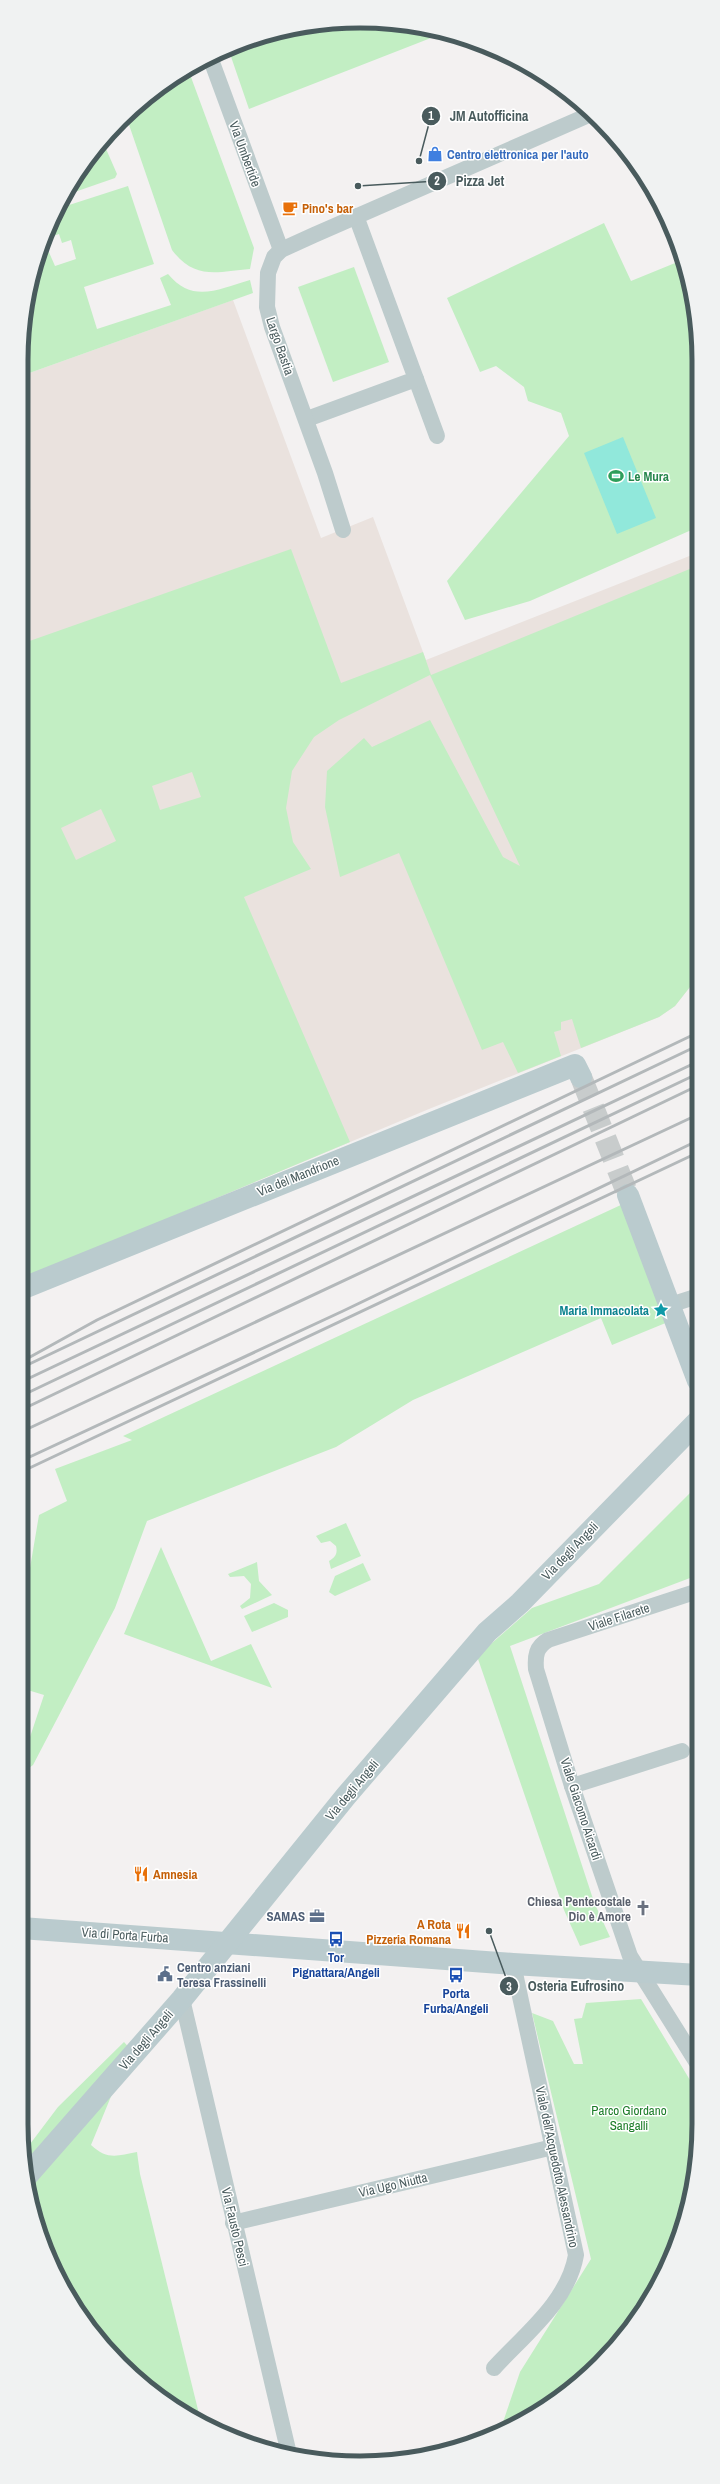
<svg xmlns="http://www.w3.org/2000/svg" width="720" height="2484" font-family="'Archivo Narrow',sans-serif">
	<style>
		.commercial { fill: #eae2de }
		.green { fill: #c2eec3; fill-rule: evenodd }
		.water { fill: #91e8db }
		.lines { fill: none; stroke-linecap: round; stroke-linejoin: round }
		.secondary-tunnel { stroke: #c8cccc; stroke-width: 22; stroke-dasharray: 22 11; stroke-linecap: butt }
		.street { stroke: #bdcbcc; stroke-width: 16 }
		.secondary { stroke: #bacbce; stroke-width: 22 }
		.rail { stroke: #b3b8ba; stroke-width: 3 }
		.labels { text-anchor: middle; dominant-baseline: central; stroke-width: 3; stroke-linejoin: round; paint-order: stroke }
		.street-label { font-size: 13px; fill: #495b5d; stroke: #fff }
		.shop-label { font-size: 13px; font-weight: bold; fill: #366cbe; stroke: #fff; text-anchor: start }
		.food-label { font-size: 13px; font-weight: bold; fill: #c56008; stroke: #fff; text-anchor: start }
		.leisure-label { font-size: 13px; font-weight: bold; fill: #27864d; stroke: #fff; text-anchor: start }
		.culture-label { font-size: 13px; font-weight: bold; fill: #0d838f; stroke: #fff; text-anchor: end }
		.worship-label { font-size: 13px; font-weight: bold; fill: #5b616d; stroke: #fff; text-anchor: end }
		.service-label { font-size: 13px; font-weight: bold; fill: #4e5e75; stroke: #fff; text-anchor: end }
		.transit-label { font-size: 13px; font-weight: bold; fill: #164399; stroke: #fff }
		.park-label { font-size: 13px; fill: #1c7d29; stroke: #fff }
		.rim { fill: none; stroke: #495b5d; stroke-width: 5 }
		.leader { fill: none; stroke: #495b5d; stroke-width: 1.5 }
		.callout-dot { fill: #495b5d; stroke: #fff; stroke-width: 1.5 }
		.mark-label { font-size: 12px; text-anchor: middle; font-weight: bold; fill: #fff }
		.callout-label { font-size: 14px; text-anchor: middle; font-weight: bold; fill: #495b5d; stroke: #fff; stroke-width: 3; stroke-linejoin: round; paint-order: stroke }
	</style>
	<rect width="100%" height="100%" fill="#f3f1f1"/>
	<!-- commercial -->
	<polygon class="commercial" points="233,300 321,538 373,517 426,660 697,553 697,978 675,1006 659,1017 429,1109 21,1280 21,376"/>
	<!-- green -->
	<g class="green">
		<polygon points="360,21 426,27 434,30 436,36 249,109 228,48 294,28"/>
		<path d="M188 69 254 248 250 269C216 272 195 280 172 250L126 116 171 78Z"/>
		<polygon points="103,142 117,174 115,178 66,195 78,172"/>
		<path d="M128 186 154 264 84 287 97 329 171 305 160 278 168 274C193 304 218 289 250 280L253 293 21 376 27 294 44 241 55 266 76 259 71 240 62 243 59 234 50 237 45 235 56 213 66 206Z"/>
		<polygon points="604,223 631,281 680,261 696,316 696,528 530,601 465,620 447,581 569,436 561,413 528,401 524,387 496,366 480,372 447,298"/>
		<polygon points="354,267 389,362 333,382 298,287"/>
		<path d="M291 549 341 683 423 652 431 675 697 566V978L675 1006 659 1017 581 1048 572 1019 561 1022V1030L554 1032 561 1056 518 1073 503 1042 482 1050 399 853 340 877 325 807 327 771 364 738 372 747 430 720 503 857 520 866 430 675 339 720 314 737 292 771 286 808 293 842 311 869 244 897 350 1142 21 1280V644ZM192 772 201 797 160 810 152 786ZM101 809 116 841 76 860 61 828Z"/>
		<polygon points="623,1204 668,1322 612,1345 601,1318 413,1400 336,1447 147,1521 115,1608 33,1765 21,1774 21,1764 44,1695 21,1688 21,1621 39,1515 67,1501 55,1469 132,1440 123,1436"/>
		<polygon points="698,1485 698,1575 510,1646 594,1902 610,1937 580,1946 564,1910 477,1656 532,1608 599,1584"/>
		<path d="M346 1523 361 1556 331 1569 329 1561C335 1557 338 1554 336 1546L330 1541 321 1543 316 1536Z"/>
		<polygon points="161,1547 211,1661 251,1644 272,1688 124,1634"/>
		<polygon points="257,1562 259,1581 272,1595 242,1609 240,1606 250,1598 251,1584 244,1576 230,1577 228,1574"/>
		<polygon points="363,1563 371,1580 335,1596 329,1592 335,1576"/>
		<polygon points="274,1603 288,1610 288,1617 252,1632 244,1616"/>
		<polygon points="641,1999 699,2095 699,2124 693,2190 653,2294 615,2347 567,2393 501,2428 520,2372 591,2259 532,2013 553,2021 574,2064 583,2064 574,2019 582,2018 586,2003"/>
		<path d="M124 2042 140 2060 112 2094 91 2145C107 2160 117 2156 137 2152L140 2174 201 2422 153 2393 105 2348 47 2254 27 2190 24 2152 58 2107Z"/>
	</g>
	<!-- water -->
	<polygon class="water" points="623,437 656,518 617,534 584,453"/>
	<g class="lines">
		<!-- secondary-tunnel -->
		<polyline class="secondary-tunnel" points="581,1077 628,1195"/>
		<!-- street -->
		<g class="street">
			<polyline points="210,57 281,250"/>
			<polyline points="416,379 437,436"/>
			<polyline points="307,419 416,379 356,216"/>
			<polyline points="343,530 325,473 272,327 267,307 268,273 274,257 281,250 314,235 591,114"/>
			<polyline points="670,1305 698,1296"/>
			<path d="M698 1591 548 1640C536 1647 535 1656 536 1669L572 1786 630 1956 699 2066"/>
			<polyline points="572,1786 682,1751"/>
			<polyline points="182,1999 289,2454"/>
			<polyline points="233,2223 553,2147"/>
			<path d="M494 2368C524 2335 568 2302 576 2255L513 1964"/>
		</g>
		<!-- secondary -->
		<g class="secondary">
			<polyline points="628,1195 698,1381"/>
			<polyline points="21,1289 575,1065 581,1077"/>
			<polyline points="21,1928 513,1964 699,1975"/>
			<polyline points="26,2177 182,1999 346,1796 487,1632 520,1603 698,1421"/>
		</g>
		<!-- rail -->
		<g class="rail">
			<polyline points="21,1362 97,1320 697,1033"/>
			<polyline points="21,1368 697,1046"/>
			<polyline points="21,1382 697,1062"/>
			<polyline points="21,1396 697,1074"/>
			<polyline points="21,1410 697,1086"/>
			<polyline points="21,1432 697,1115"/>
			<polyline points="21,1461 343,1311 697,1141"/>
			<polyline points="21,1472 697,1153"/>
		</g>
	</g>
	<!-- icons -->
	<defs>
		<g id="shop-bare" transform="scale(1.2)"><path d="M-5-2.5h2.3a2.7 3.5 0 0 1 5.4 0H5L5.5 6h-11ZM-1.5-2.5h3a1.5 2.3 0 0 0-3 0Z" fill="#3f7fe0" stroke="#fff" stroke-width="2.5" paint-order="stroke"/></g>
		<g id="cafe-bare" transform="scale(1.2)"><path d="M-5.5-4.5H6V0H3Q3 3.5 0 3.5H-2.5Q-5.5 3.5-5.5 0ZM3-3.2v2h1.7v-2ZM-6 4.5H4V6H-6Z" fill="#e8710a" stroke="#fff" stroke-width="2.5" paint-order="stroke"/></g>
		<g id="stadium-bare" transform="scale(1.2)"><path d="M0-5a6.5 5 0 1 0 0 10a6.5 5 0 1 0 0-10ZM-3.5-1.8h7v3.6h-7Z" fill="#2e9e5b" stroke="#fff" stroke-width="2.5" paint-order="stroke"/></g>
		<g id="sight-bare" transform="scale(1.2)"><path d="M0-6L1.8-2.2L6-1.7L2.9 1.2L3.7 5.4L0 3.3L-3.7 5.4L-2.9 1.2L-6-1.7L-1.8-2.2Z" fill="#0f9aa8" stroke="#fff" stroke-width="2.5" paint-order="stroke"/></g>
		<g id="restaurant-bare" transform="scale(1.2)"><path d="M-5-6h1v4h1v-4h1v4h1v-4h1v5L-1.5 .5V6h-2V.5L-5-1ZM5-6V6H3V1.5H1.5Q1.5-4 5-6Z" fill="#e8710a" stroke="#fff" stroke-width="2.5" paint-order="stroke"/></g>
		<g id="church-bare" transform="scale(1.2)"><path d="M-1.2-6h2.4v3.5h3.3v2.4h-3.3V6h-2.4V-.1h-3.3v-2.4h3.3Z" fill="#6b7280" stroke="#fff" stroke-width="2.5" paint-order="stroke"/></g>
		<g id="office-bare" transform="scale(1.2)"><path d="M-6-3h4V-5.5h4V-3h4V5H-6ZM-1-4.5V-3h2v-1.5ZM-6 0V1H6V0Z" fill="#5c6f8a" stroke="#fff" stroke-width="2.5" paint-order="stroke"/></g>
		<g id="bus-bare" transform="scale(1.2)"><path d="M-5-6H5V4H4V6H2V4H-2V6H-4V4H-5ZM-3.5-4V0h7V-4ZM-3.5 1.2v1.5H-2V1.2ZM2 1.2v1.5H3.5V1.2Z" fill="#1a4fb4" stroke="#fff" stroke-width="2.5" paint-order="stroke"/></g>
		<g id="civic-bare" transform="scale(1.2)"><path d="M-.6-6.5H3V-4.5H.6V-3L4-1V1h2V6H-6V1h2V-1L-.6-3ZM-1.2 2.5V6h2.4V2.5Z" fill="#5c6f8a" stroke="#fff" stroke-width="2.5" paint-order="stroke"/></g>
	</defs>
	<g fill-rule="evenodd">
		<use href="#shop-bare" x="435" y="154"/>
		<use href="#cafe-bare" x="290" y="208"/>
		<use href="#stadium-bare" x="616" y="476"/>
		<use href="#sight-bare" x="661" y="1310"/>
		<use href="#restaurant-bare" x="141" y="1874"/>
		<use href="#church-bare" x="643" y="1908"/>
		<use href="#office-bare" x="317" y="1916"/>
		<use href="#restaurant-bare" x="463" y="1931"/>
		<use href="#bus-bare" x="336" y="1939"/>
		<use href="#civic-bare" x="165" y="1974"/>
		<use href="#bus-bare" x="456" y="1975"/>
	</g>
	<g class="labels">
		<!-- street labels -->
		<g class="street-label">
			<text transform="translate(245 154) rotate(70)">Via Umbertide</text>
			<text transform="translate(280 346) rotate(71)">Largo Bastia</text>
			<text transform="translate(298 1176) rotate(-22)">Via del Mandrione</text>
			<text transform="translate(570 1551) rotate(-46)">Via degli Angeli</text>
			<text transform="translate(619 1617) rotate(-18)">Viale Filarete</text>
			<text transform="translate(352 1790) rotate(-50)">Via degli Angeli</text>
			<text transform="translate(581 1809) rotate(72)">Viale Giacomo Aicardi</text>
			<text transform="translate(125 1935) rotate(4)">Via di Porta Furba</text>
			<text transform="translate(146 2040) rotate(-49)">Via degli Angeli</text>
			<text transform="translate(557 2167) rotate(78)">Viale dell'Acquedotto Alessandrino</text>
			<text transform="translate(393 2185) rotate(-13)">Via Ugo Niutta</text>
			<text transform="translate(235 2227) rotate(77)">Via Fausto Pesci</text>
		</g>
		<!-- shop labels -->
		<g class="shop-label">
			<text x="447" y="154">Centro elettronica per l'auto</text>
		</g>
		<!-- food labels -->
		<g class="food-label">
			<text x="302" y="208">Pino's bar</text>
			<text x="153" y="1874">Amnesia</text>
			<text x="451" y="1924" text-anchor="end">A Rota<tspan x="451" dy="15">Pizzeria Romana</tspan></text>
		</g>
		<!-- leisure labels -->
		<g class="leisure-label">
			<text x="628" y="476">Le Mura</text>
		</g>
		<!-- culture labels -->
		<g class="culture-label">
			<text x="649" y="1310">Maria Immacolata</text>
		</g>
		<!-- worship labels -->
		<g class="worship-label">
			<text x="631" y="1901">Chiesa Pentecostale<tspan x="631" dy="15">Dio è Amore</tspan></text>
		</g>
		<!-- service labels -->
		<g class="service-label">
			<text x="305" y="1916">SAMAS</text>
			<text x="177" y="1967" text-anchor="start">Centro anziani<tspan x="177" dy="15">Teresa Frassinelli</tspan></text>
		</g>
		<!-- transit labels -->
		<g class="transit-label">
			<text x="336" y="1957">Tor<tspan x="336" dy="15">Pignattara/Angeli</tspan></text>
			<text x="456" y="1993">Porta<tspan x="456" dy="15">Furba/Angeli</tspan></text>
		</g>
		<!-- park labels -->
		<g class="park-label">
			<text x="629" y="2110">Parco Giordano<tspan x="629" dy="15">Sangalli</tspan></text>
		</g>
	</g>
	<!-- crop -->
	<path d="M0 0H720V2484H0ZM360 28H360A332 332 0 0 1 692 360V2124A332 332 0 0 1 360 2456H360A332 332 0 0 1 28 2124V360A332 332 0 0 1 360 28Z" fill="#f0f2f2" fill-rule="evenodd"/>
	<path class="rim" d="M360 28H360A332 332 0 0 1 692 360V2124A332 332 0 0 1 360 2456H360A332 332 0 0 1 28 2124V360A332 332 0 0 1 360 28Z"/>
	<!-- callouts -->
	<path class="leader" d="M419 161L431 116M358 186L437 181M489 1931L509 1986"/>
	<g class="callout-dot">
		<circle cx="419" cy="161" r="4"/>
		<circle cx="358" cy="186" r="4"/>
		<circle cx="489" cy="1931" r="4"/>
		<circle cx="431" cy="116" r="10"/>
		<circle cx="437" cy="181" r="10"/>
		<circle cx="509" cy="1986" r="10"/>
	</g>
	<g class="mark-label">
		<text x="431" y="120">1</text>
		<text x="437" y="185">2</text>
		<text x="509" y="1991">3</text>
	</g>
	<g class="callout-label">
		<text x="489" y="121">JM Autofficina</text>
		<text x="480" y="186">Pizza Jet</text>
		<text x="576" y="1991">Osteria Eufrosino</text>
	</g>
</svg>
